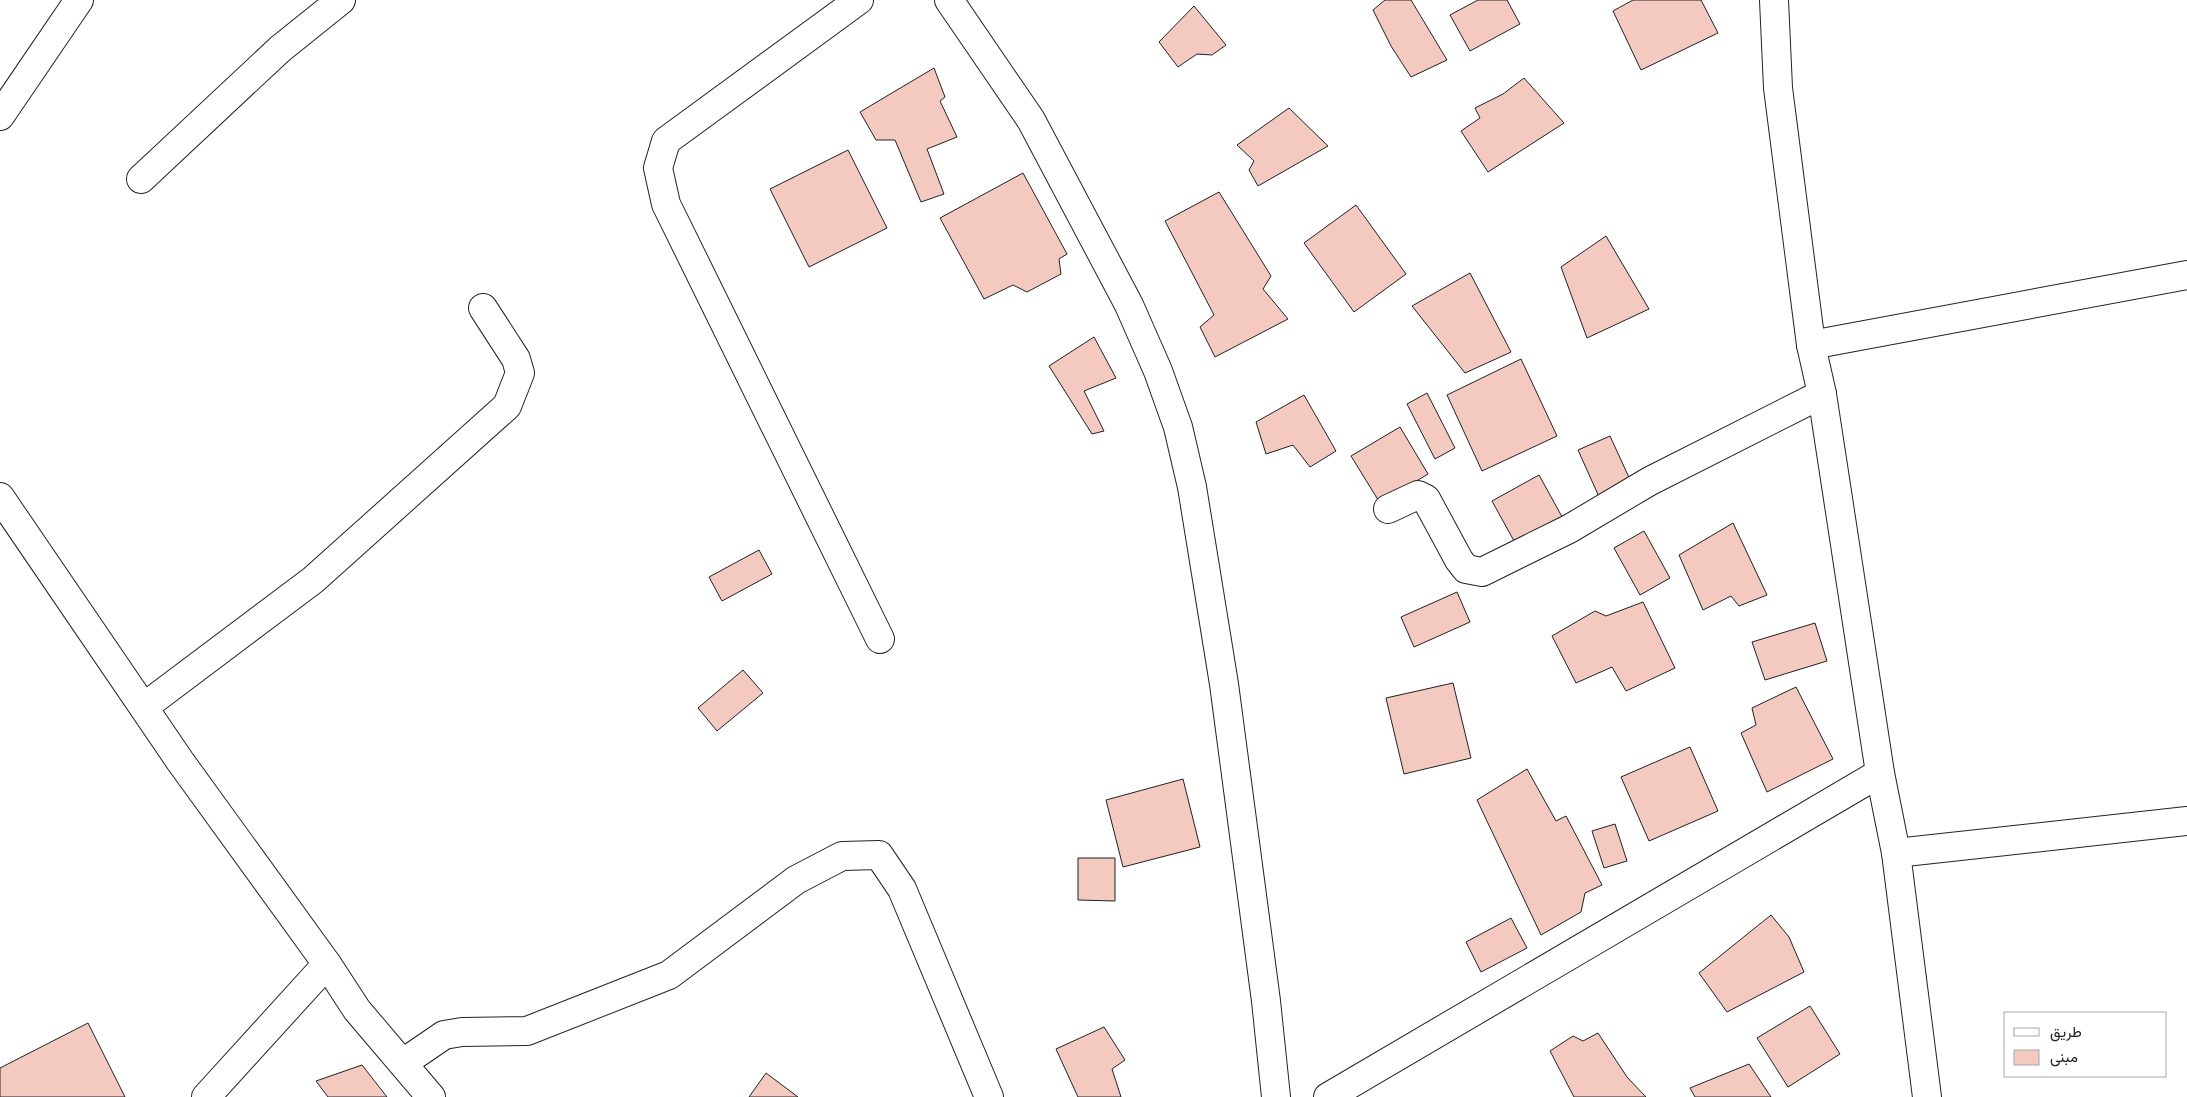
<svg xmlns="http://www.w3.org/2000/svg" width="2187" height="1097" font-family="'Varela Round',Vazirmatn,sans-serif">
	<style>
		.building { fill: #f3c9c0; stroke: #222 }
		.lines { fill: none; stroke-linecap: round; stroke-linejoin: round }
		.street-casing { stroke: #222; stroke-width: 30 }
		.secondary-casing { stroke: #222; stroke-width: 30 }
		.street { stroke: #fff; stroke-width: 28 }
		.secondary { stroke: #fff; stroke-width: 28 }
	</style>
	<rect width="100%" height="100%" fill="#fff"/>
	<!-- building -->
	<g class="building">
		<polygon points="1385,0 1411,0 1447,60 1411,77 1391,46 1373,10"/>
		<polygon points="1478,0 1507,0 1520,24 1470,51 1450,15"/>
		<polygon points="1633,0 1701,0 1718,33 1641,70 1613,11"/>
		<polygon points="1194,6 1226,45 1212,55 1197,54 1178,67 1159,42"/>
		<polygon points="934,68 945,97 940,101 957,137 927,149 944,194 921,202 895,140 876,140 860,112"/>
		<polygon points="1524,78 1564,123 1488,172 1461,131 1480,118 1475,108 1503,94"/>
		<polygon points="1289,108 1328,146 1258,186 1249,170 1254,161 1237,145"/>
		<polygon points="848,150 887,228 809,267 770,189"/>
		<polygon points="1023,173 1067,254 1059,259 1061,274 1027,292 1013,285 984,299 940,218"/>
		<polygon points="1219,192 1271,276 1263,289 1288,319 1215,357 1200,327 1214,315 1165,221"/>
		<polygon points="1356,205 1406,274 1354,312 1304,243"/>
		<polygon points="1606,236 1649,309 1587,338 1561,267"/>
		<polygon points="1470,273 1511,352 1465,373 1412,306"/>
		<polygon points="1094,337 1116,378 1084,391 1104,431 1092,434 1049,366"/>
		<polygon points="1521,359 1557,436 1482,471 1447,395"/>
		<polygon points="1427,393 1455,448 1435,459 1407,404"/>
		<polygon points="1304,395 1336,451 1310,467 1293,445 1266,454 1256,422"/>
		<polygon points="1400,427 1428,474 1380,503 1351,456"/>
		<polygon points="1610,436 1632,484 1600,499 1578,450"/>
		<polygon points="1539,475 1566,524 1519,550 1492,501"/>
		<polygon points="1733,523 1767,595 1739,606 1731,596 1703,610 1679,555"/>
		<polygon points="1644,531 1670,578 1640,595 1614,548"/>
		<polygon points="759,550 772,574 722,601 709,577"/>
		<polygon points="1457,592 1470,622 1414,647 1401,617"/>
		<polygon points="1643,602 1675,668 1626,691 1612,667 1576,683 1552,636 1595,611 1606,616"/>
		<polygon points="1815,623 1827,661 1765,680 1752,642"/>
		<polygon points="743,670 763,693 717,731 698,708"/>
		<polygon points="1453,683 1471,758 1404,774 1386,698"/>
		<polygon points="1796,687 1833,759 1767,792 1741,733 1756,725 1752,708"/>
		<polygon points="1690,747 1718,811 1649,841 1621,777"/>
		<polygon points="1527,769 1556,821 1566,816 1602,885 1585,893 1581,912 1541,935 1477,800"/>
		<polygon points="1183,779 1200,847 1123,867 1106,800"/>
		<polygon points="1615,824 1627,861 1604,868 1592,831"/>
		<polygon points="1078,858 1115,858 1115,901 1078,900"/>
		<polygon points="1771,915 1789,937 1804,972 1727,1012 1699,973"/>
		<polygon points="1511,918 1527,948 1481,972 1466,942"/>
		<polygon points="1810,1006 1840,1054 1788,1087 1757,1038"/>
		<polygon points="88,1023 125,1097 0,1097 0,1068"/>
		<polygon points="1104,1027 1125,1060 1112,1069 1121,1097 1078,1097 1056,1049"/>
		<polygon points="1598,1033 1627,1077 1646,1097 1574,1097 1550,1051 1573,1036 1583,1041"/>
		<polygon points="1749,1064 1771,1097 1695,1097 1690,1088"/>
		<polygon points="362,1065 387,1097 328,1097 316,1081"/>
		<polygon points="766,1073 798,1097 749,1097"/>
	</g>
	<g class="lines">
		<!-- street casing -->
		<g class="street-casing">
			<g id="street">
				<polyline points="859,0 666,141 658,168 666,204 880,639"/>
				<polyline points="949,0 1031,120 1129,305 1158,371 1178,427 1192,487 1224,684 1266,1001 1276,1097"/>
				<polyline points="0,116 79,0"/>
				<polyline points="141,179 280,49 341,0"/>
				<polyline points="1811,345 2187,275"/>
				<polyline points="0,497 180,761 327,964 357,1010 431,1097"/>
				<polyline points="1388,509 1418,495 1426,499 1459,560 1466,569 1482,572 1569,529 1650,481 1822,394"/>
				<polyline points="144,707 313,580 507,406 520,373 516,359 483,308"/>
				<polyline points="1896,853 2187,821"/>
				<polyline points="403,1063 444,1035 462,1032 527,1031 669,975 796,880 842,856 879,855 902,889 989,1097"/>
				<polyline points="206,1097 327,964"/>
				<polyline points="1328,1097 1880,773"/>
			</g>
		</g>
		<!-- secondary casing -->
		<g class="secondary-casing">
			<polyline id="secondary" points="1774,0 1778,88 1811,345 1822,394 1880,773 1896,853 1927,1097"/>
		</g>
		<!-- street -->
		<use href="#street" class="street"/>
		<!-- secondary -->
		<use href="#secondary" class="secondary"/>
	</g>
	<!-- legend -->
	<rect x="2004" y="1012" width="162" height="65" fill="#ffffff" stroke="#a7a7a7"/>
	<rect x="2014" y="1028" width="25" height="8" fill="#ffffff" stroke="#a7a7a7"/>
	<text x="2050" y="1037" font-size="15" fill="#222222">طريق</text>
	<rect x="2014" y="1050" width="25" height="15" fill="#f3c9c0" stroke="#a7a7a7"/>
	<text x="2050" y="1062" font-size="15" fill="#222222">مبنى</text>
</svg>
